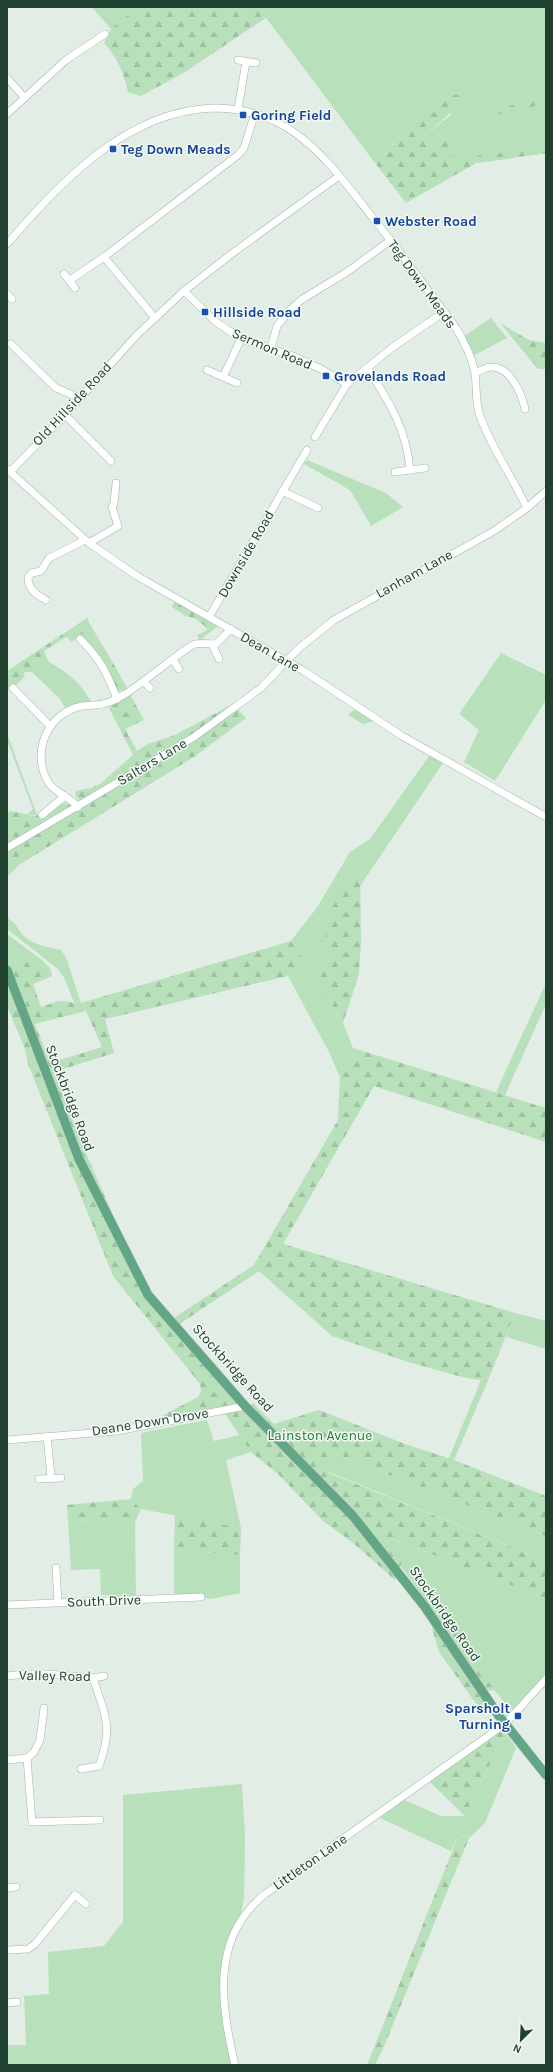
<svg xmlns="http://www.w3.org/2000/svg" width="553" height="2072" font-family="Karla,sans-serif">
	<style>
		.green { fill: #b8e0ba }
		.forest { fill: url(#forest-firs); fill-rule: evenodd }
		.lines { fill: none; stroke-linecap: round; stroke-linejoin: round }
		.minor-casing { stroke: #a3b6ab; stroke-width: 8 }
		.major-casing { stroke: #c1cac5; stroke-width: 10 }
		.minor { stroke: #fff; stroke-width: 7 }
		.major { stroke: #62a686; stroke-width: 9 }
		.transit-dot { fill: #1a4fb4; stroke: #f2f9f4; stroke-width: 1.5 }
		.labels { text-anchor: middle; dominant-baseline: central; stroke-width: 3; stroke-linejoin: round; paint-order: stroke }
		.transit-label { font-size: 14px; font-weight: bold; fill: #164399; stroke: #f2f9f4; text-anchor: start }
		.street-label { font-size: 14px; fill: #204030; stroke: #f2f9f4 }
		.park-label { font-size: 14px; fill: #267a35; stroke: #f2f9f4 }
	</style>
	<defs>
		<pattern id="forest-firs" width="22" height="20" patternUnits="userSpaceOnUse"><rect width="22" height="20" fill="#b8e0ba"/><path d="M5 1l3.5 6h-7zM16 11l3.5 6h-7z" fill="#9ec1a0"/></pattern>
	</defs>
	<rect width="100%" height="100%" fill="#e1ede5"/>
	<!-- green -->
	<g class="green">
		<polygon points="92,7 139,7 111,29"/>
		<polygon points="258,7 546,7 546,153 476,163 465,169 450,151 449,143 439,142 425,144 424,136 451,115 453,95 426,109 375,163"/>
		<polygon points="491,318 507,338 471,357 463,337"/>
		<polygon points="307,460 386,493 403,507 371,526 350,490 304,464"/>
		<polygon points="91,626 109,656 102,659 79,636"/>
		<polygon points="501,653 546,675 546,700 495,781 464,762 479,730 459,714"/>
		<path d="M48 661C69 674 80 682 92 703L73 704 66 709 60 699 32 672Z"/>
		<polygon points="7,733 37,815 27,814 33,809 7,740"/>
		<polygon points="430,755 443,763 360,886 360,870 325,933 328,956 317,980 343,1023 353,1048 340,1077 329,1052 288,976 305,962 291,941 318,906 350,852 370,839"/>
		<path d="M7 918C17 923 15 926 22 934 31 945 48 947 61 950L66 957 81 1003 74 1002 64 977 58 969 7 929Z"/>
		<polygon points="7,934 42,960 50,968 15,960 7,952"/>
		<polygon points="546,983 546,1004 505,1095 496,1092"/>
		<polygon points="515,1313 546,1321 546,1349 506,1337"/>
		<polygon points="489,1378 454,1460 449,1458 481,1380"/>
		<polygon points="207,1420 214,1441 240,1435 251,1452 226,1460 241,1528 141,1509 131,1499 133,1489 143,1481 141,1433"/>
		<polygon points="336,1454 546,1536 546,1561 329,1472 327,1463"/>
		<polygon points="68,1520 135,1522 136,1596 101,1595 100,1569 71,1570"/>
		<polygon points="393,1539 546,1599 546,1675 513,1709 509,1708 487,1681 441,1612 438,1617 400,1565 387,1543"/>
		<polygon points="174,1550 240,1555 240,1593 211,1599 174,1594"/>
		<polygon points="505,1732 516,1748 485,1823 469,1838 459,1834 451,1851 380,1818 404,1800 441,1816 465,1816"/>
		<polygon points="242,1784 245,1837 244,1899 241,1913 224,1953 223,1994 234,2065 7,2065 7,2045 26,2045 24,1996 49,1994 48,1952 104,1946 123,1922 123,1795"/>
		<polygon points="383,2049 375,2065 367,2065 371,2055"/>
	</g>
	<!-- forest -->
	<g class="forest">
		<path d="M138 7H258L267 17 185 72 141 96 128 92C124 73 117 57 104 43L111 29Z"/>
		<polygon points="453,95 458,95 462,99 460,105 424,136 426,143 444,140 449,143 450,151 460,163 481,155 546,148 546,153 476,163 406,203 375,163 426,109"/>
		<polygon points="532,97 537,98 537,105 521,111 500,114 497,113 499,110"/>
		<polygon points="500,323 529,340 546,343 546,369 538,369"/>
		<polygon points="175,601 218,626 200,640 200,643 127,689 118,691 102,659 109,656 127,688 199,639 197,635 206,631 207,628 196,619 184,615 172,607"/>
		<polygon points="87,618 91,626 72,642 66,637 44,651 48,661 32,672 25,672 23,674 25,676 11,690 7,686 7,671"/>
		<polygon points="130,694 144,720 125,729 137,751 148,744 175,735 233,704 246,718 194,757 19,865 7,877 7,813 10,811 35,816 65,803 73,806 79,800 75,795 76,791 91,788 100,784 133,755 109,708"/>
		<polygon points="356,708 374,721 363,724 348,715"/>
		<polygon points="360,869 361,941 359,974 343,1023 317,980 328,956 325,933 327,914"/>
		<path d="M291 941 305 962 288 976 105 1019 114 1053 54 1072 84 1149 147 1292 243 1403 148 1423 198 1397 201 1392 200 1384 113 1276 28 1064 25 1049 7 1006V952L15 960 50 968 52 976 33 984 41 1007 58 1001 81 1003ZM86 1011 102 1047 50 1063 35 1024Z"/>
		<polygon points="353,1048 546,1108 546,1142 374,1086 283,1244 515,1313 489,1378 481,1380 466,1378 408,1362 332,1336 259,1271 178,1325 174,1318 254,1265 338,1120 340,1077"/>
		<polygon points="253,1403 274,1424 319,1410 405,1444 454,1460 546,1496 546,1536 336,1454 328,1463 329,1473 546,1561 546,1599 393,1539 387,1543 404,1557 395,1580 352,1542 323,1521 278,1474 251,1452 225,1414 242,1411"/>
		<polygon points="131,1499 141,1509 135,1522 68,1520 67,1505"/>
		<polygon points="175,1515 241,1528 240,1555 174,1550"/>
		<polygon points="441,1611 494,1690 489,1691 481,1684 490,1705 482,1712 439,1652 432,1628"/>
		<polygon points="501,1729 505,1732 465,1816 429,1781"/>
		<polygon points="459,1834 469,1838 383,2049 371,2055"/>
	</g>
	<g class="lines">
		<!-- minor casing -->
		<g class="minor-casing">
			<g id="minor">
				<polyline points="238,60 256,63"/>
				<polyline points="7,78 25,98"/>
				<polyline points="238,109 246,62"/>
				<polyline points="7,114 66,60 105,34"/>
				<path d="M7 244C61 182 126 111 213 108 243 108 271 116 295 133 326 155 349 188 373 218 394 244 413 270 433 297 443 311 457 326 464 343 469 352 473 363 475 373 477 387 475 402 480 416 492 449 512 476 527 508"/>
				<polyline points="104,257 155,318"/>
				<polyline points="64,274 75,288"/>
				<polyline points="70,280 104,257 238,155 244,148 255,113"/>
				<polyline points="184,291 216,322 241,339 293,356 321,369 347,384"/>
				<polyline points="7,294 12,299"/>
				<polyline points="138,334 184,291 234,252 339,176"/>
				<polyline points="11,344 56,388 80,398"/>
				<polyline points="271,348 277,326 289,311 301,300 347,272 391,240"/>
				<path d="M367 368C389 400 407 431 410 470"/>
				<polyline points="207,370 237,383"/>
				<path d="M475 373C480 371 487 366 492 367 510 367 522 394 525 409"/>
				<polyline points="223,377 241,339"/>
				<polyline points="65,415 111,461"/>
				<polyline points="315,437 347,384 393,347 444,312"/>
				<polyline points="7,469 89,543 137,576 304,671 402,736 546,817"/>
				<polyline points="10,472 65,415 135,337"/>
				<polyline points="395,472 425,468"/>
				<polyline points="282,491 318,508"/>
				<polyline points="89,543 118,526 112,507 114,503 116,483"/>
				<path d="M46 600C36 594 28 590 28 577L32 573 41 571 49 558 85 540"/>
				<polyline points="209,617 307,450"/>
				<path d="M80 639C101 660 106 671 117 699"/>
				<polyline points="212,644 219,659"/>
				<polyline points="173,660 179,669"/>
				<polyline points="144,682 150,688"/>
				<polyline points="13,688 50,726"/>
				<path d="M78 807C70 796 55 794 48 782 31 752 47 713 82 706 86 705 90 706 94 705 106 705 115 700 125 694 138 687 187 646 195 644 202 643 209 644 216 644L231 629"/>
				<polyline points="42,815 65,796"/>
				<polyline points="7,848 194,737 261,688 298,649 334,620 494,531 527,508 546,491"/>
				<polyline points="47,1436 51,1477"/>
				<polyline points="7,1440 117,1431 245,1406"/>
				<polyline points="39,1479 61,1478"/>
				<polyline points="56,1568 58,1602"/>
				<polyline points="7,1605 201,1597"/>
				<polyline points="7,1676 24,1674 47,1674 93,1678 104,1676"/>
				<polyline points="27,1758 34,1752 40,1740 44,1708"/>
				<polyline points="7,1760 27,1758 32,1822 100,1820"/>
				<path d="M81 1769 99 1766C114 1725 105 1716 93 1678"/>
				<polyline points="7,1888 16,1887"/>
				<polyline points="7,1950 28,1949 35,1944 75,1895 86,1904"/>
				<polyline points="7,2003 17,2002"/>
				<path d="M235 2065C221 2005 210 1938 265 1894L505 1724 546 1679"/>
			</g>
		</g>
		<!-- major casing -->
		<g class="major-casing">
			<polyline id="major" points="7,970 79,1159 148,1295 245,1406 353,1516 425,1607 499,1716 546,1775"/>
		</g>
		<!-- minor -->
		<use href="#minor" class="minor"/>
		<!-- major -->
		<use href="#major" class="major"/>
	</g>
	<!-- markers -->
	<g class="transit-dot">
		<rect x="239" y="111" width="8" height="8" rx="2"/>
		<rect x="109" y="145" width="8" height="8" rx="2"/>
		<rect x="373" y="217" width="8" height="8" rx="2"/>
		<rect x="201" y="308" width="8" height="8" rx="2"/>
		<rect x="322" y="372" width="8" height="8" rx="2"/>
		<rect x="514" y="1712" width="8" height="8" rx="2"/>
	</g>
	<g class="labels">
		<!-- transit labels -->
		<g class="transit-label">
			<text x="251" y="115">Goring Field</text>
			<text x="121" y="149">Teg Down Meads</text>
			<text x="385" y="221">Webster Road</text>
			<text x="213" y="312">Hillside Road</text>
			<text x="334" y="376">Grovelands Road</text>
			<text x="510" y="1708" text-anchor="end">Sparsholt<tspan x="510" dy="16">Turning</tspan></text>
		</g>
		<!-- street labels -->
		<g class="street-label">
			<text transform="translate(422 284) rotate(54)">Teg Down Meads</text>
			<text transform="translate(272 349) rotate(23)">Sermon Road</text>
			<text transform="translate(72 404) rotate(-47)">Old Hillside Road</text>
			<text transform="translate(246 554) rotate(-60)">Downside Road</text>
			<text transform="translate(414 574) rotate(-29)">Lanham Lane</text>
			<text transform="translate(270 652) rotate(30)">Dean Lane</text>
			<text transform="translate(152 762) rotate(-31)">Salters Lane</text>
			<text transform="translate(70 1098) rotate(69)">Stockbridge Road</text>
			<text transform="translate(233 1368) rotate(48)">Stockbridge Road</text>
			<text transform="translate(150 1422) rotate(-9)">Deane Down Drove</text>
			<text transform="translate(104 1601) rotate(-2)">South Drive</text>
			<text transform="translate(445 1614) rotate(55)">Stockbridge Road</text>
			<text transform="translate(55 1676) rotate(1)">Valley Road</text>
			<text transform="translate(310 1862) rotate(-35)">Littleton Lane</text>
		</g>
		<!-- park labels -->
		<g class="park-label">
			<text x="320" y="1435">Lainston Avenue</text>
		</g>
	</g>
	<!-- border -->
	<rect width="553" height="2072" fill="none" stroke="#204030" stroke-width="16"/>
	<!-- north arrow -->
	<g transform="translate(521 2040) rotate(204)" stroke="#f2f9f4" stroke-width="3" paint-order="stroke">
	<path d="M0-3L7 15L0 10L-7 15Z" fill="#204030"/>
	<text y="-6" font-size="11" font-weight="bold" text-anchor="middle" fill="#204030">N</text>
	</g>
</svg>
